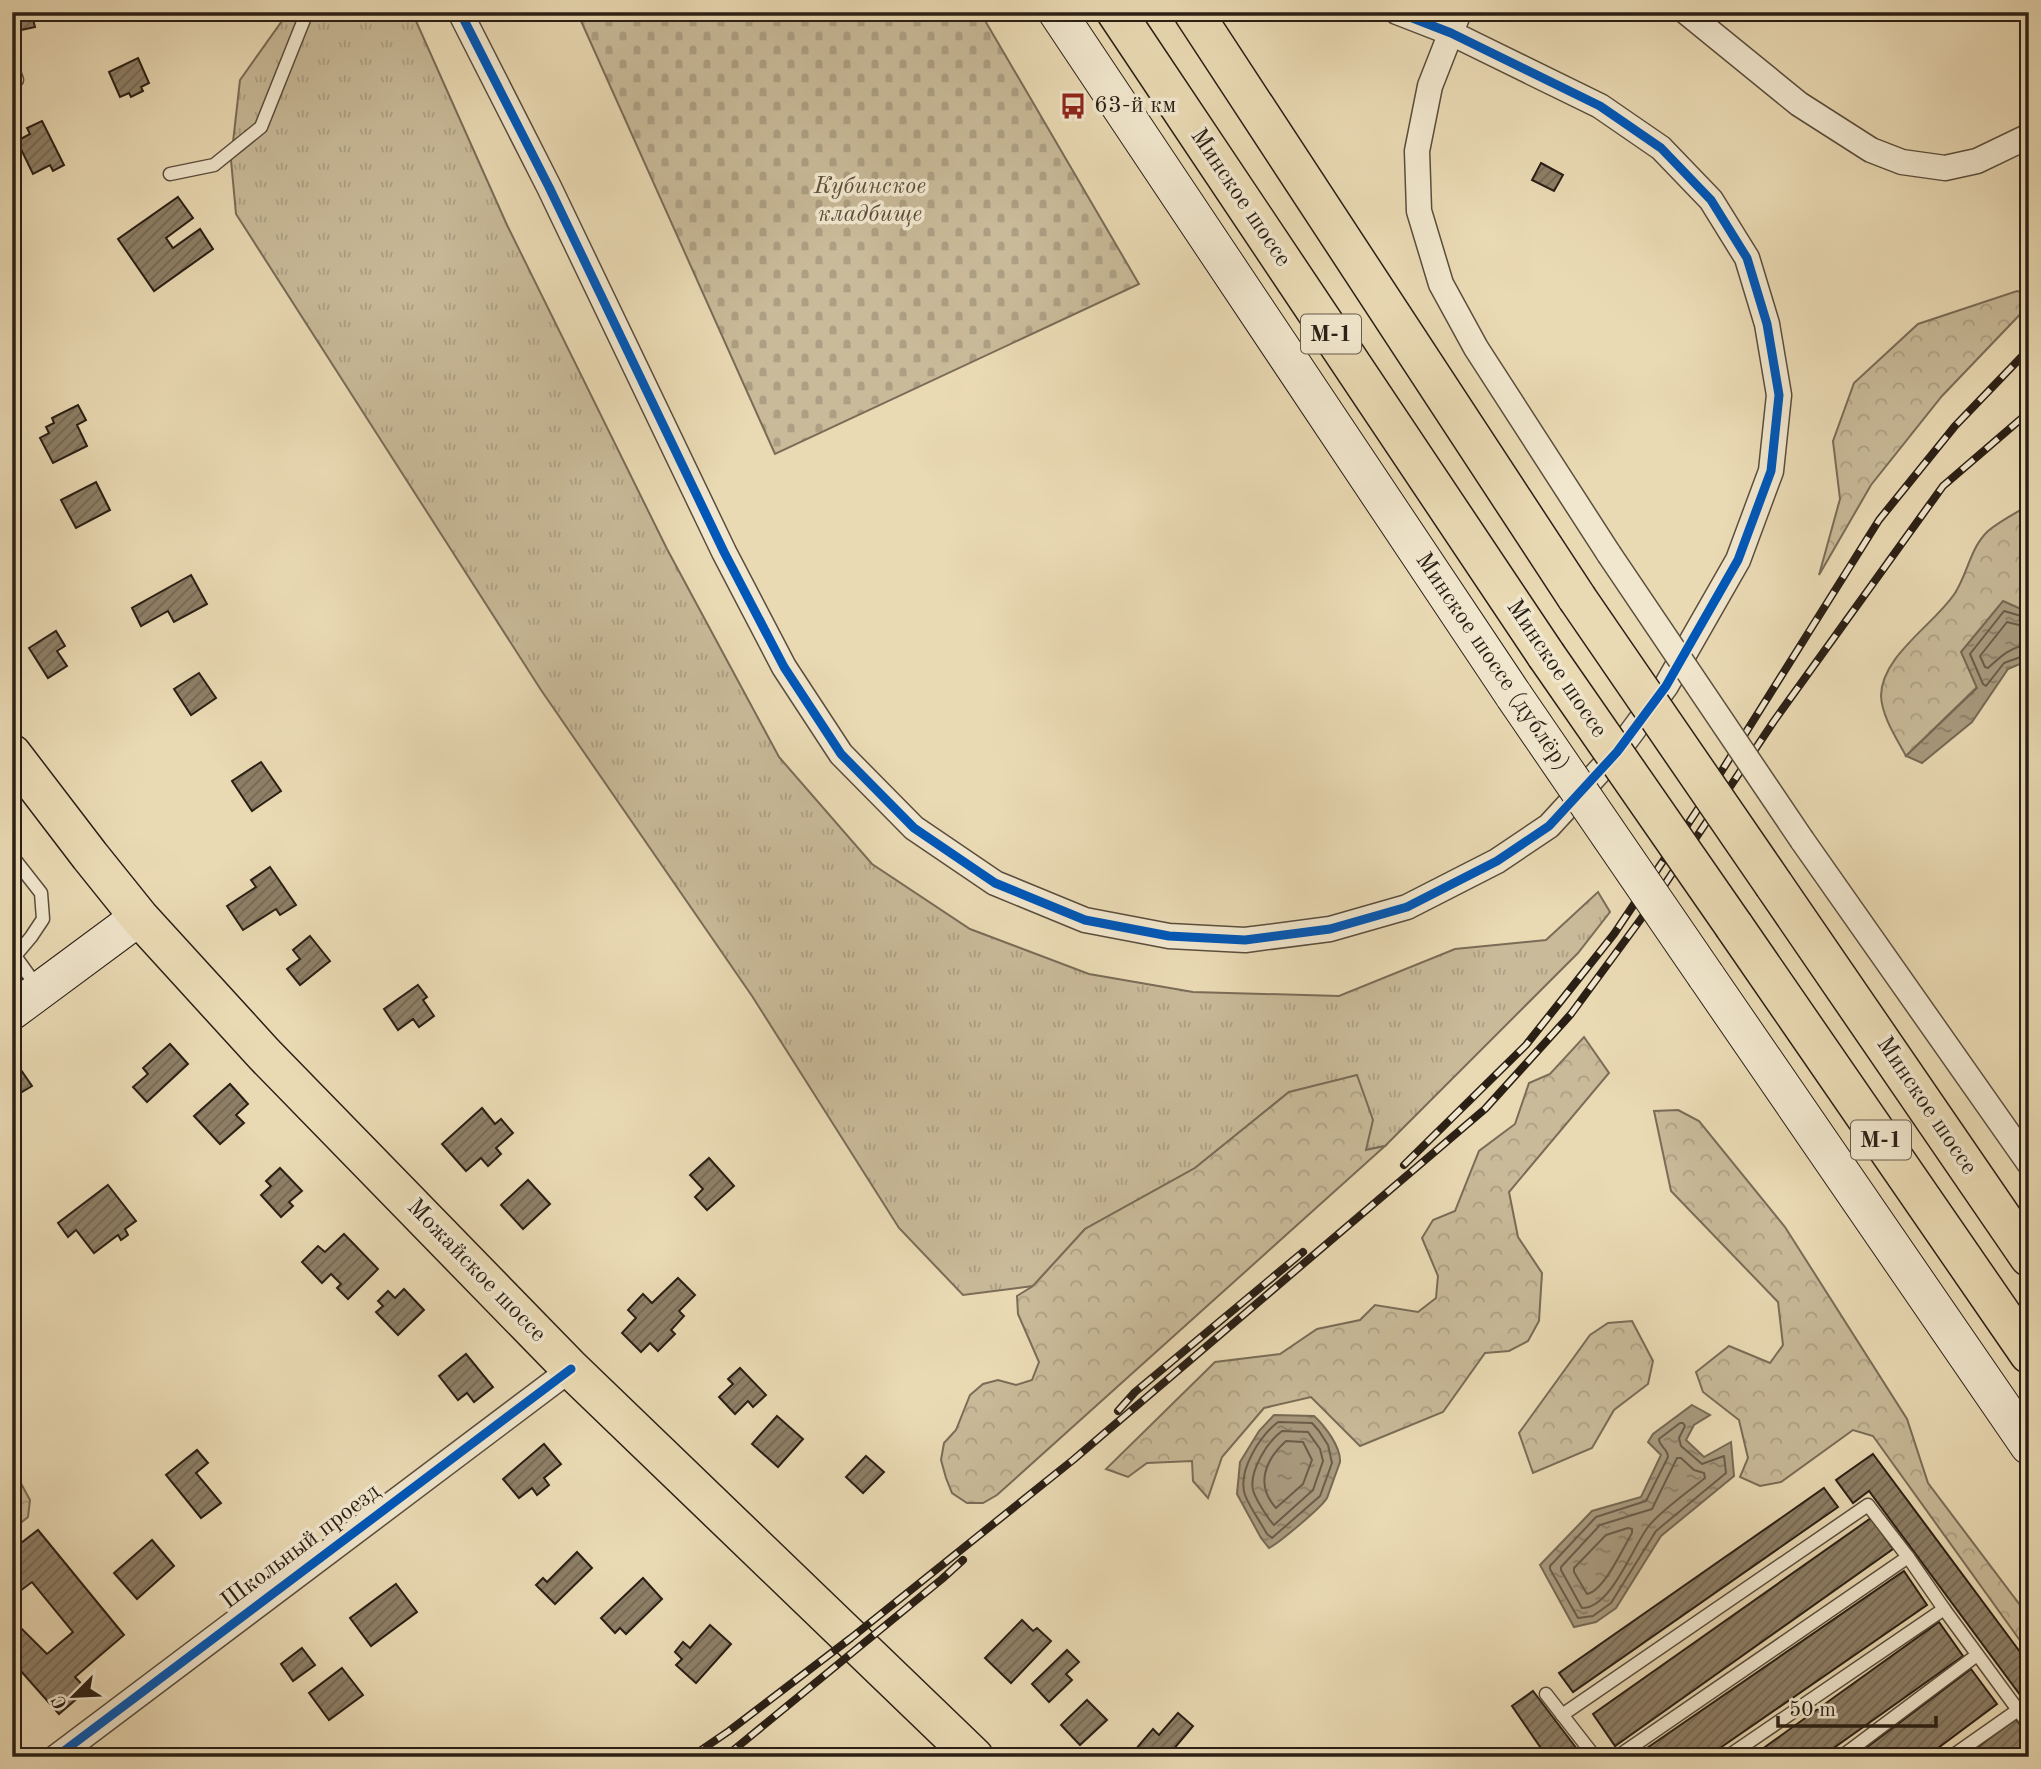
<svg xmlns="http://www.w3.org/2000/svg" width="2041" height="1769" font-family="'Old Standard TT',serif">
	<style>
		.grass { fill: url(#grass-tufts); stroke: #7a6c57; stroke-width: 2 }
		.forest { fill: url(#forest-crowns); stroke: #7a6c57; stroke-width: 2 }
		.cemetery { fill: url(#cemetery-stones); stroke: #7a6c57; stroke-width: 2 }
		.water { fill: url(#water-ripples); stroke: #766954; stroke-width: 2 }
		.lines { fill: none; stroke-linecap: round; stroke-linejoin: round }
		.shore { stroke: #6a5c4a; stroke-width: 2 }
		.building { fill: url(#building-hatch); stroke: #2a1f15; stroke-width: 2 }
		.lane-casing { stroke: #5a4e3d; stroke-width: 15 }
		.street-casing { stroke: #5a4e3d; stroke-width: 27 }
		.secondary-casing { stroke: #2a1f15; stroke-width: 39 }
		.primary-casing { stroke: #2a1f15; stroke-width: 41 }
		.highway-casing { stroke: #2a1f15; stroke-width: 41 }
		.lane { stroke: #f1e7ce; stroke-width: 12 }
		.street { stroke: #f1e7ce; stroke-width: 24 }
		.secondary { stroke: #f1e7ce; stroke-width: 37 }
		.primary { stroke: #eadab4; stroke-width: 38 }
		.highway { stroke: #eadab4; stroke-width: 38 }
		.rail-casing { stroke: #2a1f15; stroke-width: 8 }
		.rail { stroke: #f1e7ce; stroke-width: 5; stroke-dasharray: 16; stroke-linecap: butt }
		.street-bridge-casing { stroke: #5a4e3d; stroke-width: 27; stroke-linecap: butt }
		.secondary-bridge-casing { stroke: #2a1f15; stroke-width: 39; stroke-linecap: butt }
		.highway-bridge-casing { stroke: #2a1f15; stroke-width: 41; stroke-linecap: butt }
		.street-bridge { stroke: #f1e7ce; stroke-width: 24 }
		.secondary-bridge { stroke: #f1e7ce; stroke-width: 37 }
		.highway-bridge { stroke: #eadab4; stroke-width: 38 }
		.cycleway-casing { stroke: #f1e7ce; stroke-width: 13 }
		.cycleway { stroke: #0057b8; stroke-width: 9 }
		.labels { text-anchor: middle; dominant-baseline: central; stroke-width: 7; stroke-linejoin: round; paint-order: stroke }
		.shield { fill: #f1e7ce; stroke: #665b4c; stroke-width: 2 }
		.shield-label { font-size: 23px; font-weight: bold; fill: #2a1f15 }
		.poi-label { font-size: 24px; fill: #2a1f15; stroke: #f1e7ce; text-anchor: start }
		.park-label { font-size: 24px; font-style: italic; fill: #5a4e3d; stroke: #f1e7ce }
		.street-label { font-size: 24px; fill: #2a1f15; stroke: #f1e7ce }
	</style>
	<defs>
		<pattern id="grass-tufts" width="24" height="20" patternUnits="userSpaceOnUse" patternTransform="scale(1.75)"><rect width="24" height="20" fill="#c9ba99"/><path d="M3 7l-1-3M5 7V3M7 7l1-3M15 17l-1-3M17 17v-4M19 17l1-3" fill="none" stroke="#ad9f83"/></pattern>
		<pattern id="forest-crowns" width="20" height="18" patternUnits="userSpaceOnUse" patternTransform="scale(1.75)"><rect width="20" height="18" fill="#c9ba99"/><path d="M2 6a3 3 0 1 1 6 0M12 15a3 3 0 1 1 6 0" fill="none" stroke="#ad9f83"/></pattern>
		<pattern id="cemetery-stones" width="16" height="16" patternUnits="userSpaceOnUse" patternTransform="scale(1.75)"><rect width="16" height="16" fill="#c9ba99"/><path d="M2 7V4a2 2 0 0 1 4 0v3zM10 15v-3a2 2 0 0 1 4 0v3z" fill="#ad9f83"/></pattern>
		<pattern id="water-ripples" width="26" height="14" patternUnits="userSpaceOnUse" patternTransform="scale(1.75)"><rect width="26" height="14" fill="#a99a7e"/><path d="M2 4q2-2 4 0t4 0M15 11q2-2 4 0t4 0" fill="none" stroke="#8a7d66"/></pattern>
		<pattern id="building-hatch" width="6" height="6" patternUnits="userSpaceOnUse" patternTransform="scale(1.75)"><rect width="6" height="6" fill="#8e8068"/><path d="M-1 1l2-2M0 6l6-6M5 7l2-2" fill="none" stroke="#746854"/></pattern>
	</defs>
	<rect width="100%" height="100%" fill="#eadab4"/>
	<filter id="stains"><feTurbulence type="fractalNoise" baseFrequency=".00286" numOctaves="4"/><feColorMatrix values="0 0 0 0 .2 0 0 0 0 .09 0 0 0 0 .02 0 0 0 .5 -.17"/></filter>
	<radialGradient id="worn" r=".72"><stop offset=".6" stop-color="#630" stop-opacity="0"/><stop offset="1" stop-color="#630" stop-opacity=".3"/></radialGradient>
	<!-- grass -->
	<polygon class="grass" points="285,12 412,12 507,225 667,549 779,757 872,864 970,929 1089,974 1193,992 1339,996 1455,949 1546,940 1598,892 1610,912 1578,953 1385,1146 1365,1150 1289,1092 1195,1168 1085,1229 1033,1286 963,1295 899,1228 752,996 541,690 236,214 231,160 240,80 284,18"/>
	<!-- forest -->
	<g class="forest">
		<polygon points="2017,291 2029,295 2029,305 1942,396 1871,485 1819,575 1840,499 1833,441 1854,383 1918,324"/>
		<path d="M2029 505V602L2021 610 1977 687 1906 756C1897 739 1882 717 1881 696 1881 656 1935 624 1955 593 1968 573 1970 548 1988 531 2000 521 2016 513 2029 505Z"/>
		<polygon points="1584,1037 1609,1073 1509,1192 1518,1237 1542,1273 1539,1321 1528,1341 1509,1351 1485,1353 1443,1412 1360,1446 1311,1397 1264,1408 1222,1457 1208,1498 1193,1481 1192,1461 1147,1463 1128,1477 1106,1469 1215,1362 1280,1354 1317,1329 1360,1320 1375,1305 1418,1312 1436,1298 1438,1276 1422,1238 1433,1220 1455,1211 1479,1151 1515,1124 1529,1083 1550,1074"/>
		<polygon points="1357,1075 1373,1120 1366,1150 1385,1146 997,1495 983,1503 967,1503 952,1493 946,1478 941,1460 944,1443 956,1430 970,1395 983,1384 998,1380 1016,1385 1032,1380 1039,1362 1018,1314 1017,1296 1033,1286 1085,1229 1195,1168 1289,1092"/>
		<polygon points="1678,1110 1699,1121 1785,1227 1907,1419 1928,1483 2029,1617 2029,1653 1873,1436 1853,1430 1781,1482 1760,1486 1740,1477 1748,1458 1739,1420 1703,1392 1696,1372 1729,1346 1770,1363 1783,1345 1778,1302 1671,1191 1654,1111"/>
		<polygon points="1632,1321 1653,1361 1648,1384 1614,1410 1592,1448 1533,1473 1519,1433 1590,1335 1608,1323"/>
		<polygon points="12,1467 30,1500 28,1517 12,1530"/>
	</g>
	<!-- cemetery -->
	<polygon class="cemetery" points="577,12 980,12 1139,284 775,454"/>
	<!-- water -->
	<g class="water">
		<polygon points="2003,601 2021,609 2029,602 2029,660 2008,669 1972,722 1922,763 1906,756 1977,688 1961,652"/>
		<polygon points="1692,1405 1710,1415 1694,1425 1686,1440 1704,1457 1731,1442 1734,1476 1661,1536 1616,1608 1596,1622 1574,1627 1540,1565 1592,1511 1641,1497 1661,1455 1648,1442 1653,1434"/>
		<path d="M1274 1415 1314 1416C1325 1426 1341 1447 1340 1462 1339 1465 1328 1495 1327 1498 1322 1507 1279 1543 1269 1548L1261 1538 1237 1494 1240 1462 1259 1431Z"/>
	</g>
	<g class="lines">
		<!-- shore -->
		<g class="shore">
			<polyline points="2029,612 2021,616 2004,611 1970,654 1983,684 1986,686 2004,663 2029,654"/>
			<path d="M2029 623 2019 625 2007 622 1980 656 1985 667 1988 668C2000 657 2011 646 2029 645"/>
			<path d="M1278 1422 1312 1423 1319 1431 1328 1445 1332 1463 1320 1496 1272 1538 1267 1534C1260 1521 1250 1508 1245 1495 1237 1471 1260 1436 1278 1422Z"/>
			<path d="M1680 1423H1683L1685 1426 1679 1438 1681 1446 1702 1464 1724 1456 1726 1473 1656 1531 1611 1603 1593 1616 1578 1618 1550 1569V1566L1596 1517 1646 1501 1668 1457C1668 1449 1659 1446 1659 1439Z"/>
			<path d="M1282 1431 1308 1432 1320 1449 1323 1461 1313 1490 1274 1525C1268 1519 1255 1498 1253 1490 1249 1471 1267 1442 1282 1431Z"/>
			<path d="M1286 1441 1303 1442 1312 1460 1303 1484 1276 1508C1255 1485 1265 1460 1286 1441Z"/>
			<path d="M1677 1458H1681L1694 1470 1704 1473 1705 1478C1689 1491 1659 1512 1648 1527 1632 1548 1611 1608 1582 1608L1561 1570V1567L1600 1525 1652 1509Z"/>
			<path d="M1628 1528 1632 1529V1533C1623 1548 1604 1591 1587 1594L1574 1572V1568L1606 1535Z"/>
		</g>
	</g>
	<!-- building -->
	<g class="building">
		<polygon points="12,12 31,12 35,27 12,32"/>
		<polygon points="138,58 149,83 141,87 143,91 131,97 129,93 120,97 109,72"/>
		<polygon points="42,121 64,165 53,171 50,165 33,174 17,141 30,134 27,128"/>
		<polygon points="1541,163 1563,175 1554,191 1532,180"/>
		<polygon points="178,197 193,218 166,238 173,248 200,229 213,249 154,291 118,239"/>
		<polygon points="78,405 86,420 77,425 87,446 53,463 40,438 49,433 46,427 54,423 52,418"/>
		<polygon points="96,482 110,510 76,528 61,500"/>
		<polygon points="191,575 207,604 174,622 168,611 141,626 132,608"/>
		<polygon points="56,631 65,646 57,651 67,666 48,678 29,648"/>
		<polygon points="199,673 216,698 191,715 174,689"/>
		<polygon points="261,762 281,791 252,811 232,781"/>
		<polygon points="270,867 296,905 280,915 276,909 243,930 227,906 256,887 251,880"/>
		<polygon points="310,936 330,961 300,985 287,969 300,959 293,950"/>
		<polygon points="418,985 427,997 423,1000 434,1016 419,1027 413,1019 398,1030 384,1009"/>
		<polygon points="170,1044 188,1064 147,1102 133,1087 148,1074 143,1068"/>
		<polygon points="12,1057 32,1086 12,1098"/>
		<polygon points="230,1084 248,1104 236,1115 244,1123 220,1144 194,1116"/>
		<polygon points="482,1108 495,1124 501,1119 513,1133 496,1148 501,1154 488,1166 481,1158 466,1171 442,1144"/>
		<polygon points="709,1158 734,1186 707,1210 695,1197 703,1189 690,1175"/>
		<polygon points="280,1168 302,1191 289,1202 293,1206 281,1217 261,1195 271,1186 266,1181"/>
		<polygon points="528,1180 550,1204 523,1229 501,1205"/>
		<polygon points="108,1185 136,1221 125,1229 128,1235 121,1240 118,1235 94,1253 76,1230 68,1237 58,1223"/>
		<polygon points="344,1234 378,1269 348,1299 337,1288 341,1284 331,1274 322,1283 302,1262 318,1246 325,1252"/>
		<polygon points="678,1278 695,1295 679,1311 684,1316 671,1330 675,1334 658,1351 650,1343 641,1352 622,1333 636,1318 628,1310 643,1294 652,1303"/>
		<polygon points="404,1289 424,1310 398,1335 376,1312 383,1306 378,1301 388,1291 395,1298"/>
		<polygon points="466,1354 493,1387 474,1402 467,1393 458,1400 439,1376"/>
		<polygon points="740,1368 766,1395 753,1407 748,1401 735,1414 719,1397 733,1384 728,1379"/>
		<polygon points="777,1416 803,1439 778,1467 752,1444"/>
		<polygon points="544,1444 561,1464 544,1478 549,1485 537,1495 532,1488 519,1498 503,1479"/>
		<polygon points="197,1450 208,1463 196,1473 221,1503 201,1518 166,1475"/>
		<polygon points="1873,1454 2029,1664 2029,1707 1869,1491 1853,1503 1836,1480"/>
		<polygon points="866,1456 884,1472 863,1493 846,1477"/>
		<polygon points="1824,1488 1838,1507 1573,1692 1559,1673"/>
		<polygon points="1871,1518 1893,1549 1615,1746 1593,1714"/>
		<polygon points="38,1530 124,1635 75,1677 87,1690 59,1714 12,1661 12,1636 21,1628 47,1654 73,1632 32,1582 12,1597 12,1550"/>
		<polygon points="152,1540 174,1566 137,1599 114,1573"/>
		<polygon points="577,1552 592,1568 555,1604 536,1585 543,1578 547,1582"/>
		<polygon points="1904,1571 1927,1605 1707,1757 1634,1757"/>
		<polygon points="643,1578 662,1599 626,1634 620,1628 615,1633 601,1618"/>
		<polygon points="396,1584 417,1612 371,1646 350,1618"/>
		<polygon points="1022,1620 1033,1631 1037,1628 1051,1641 1011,1683 985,1658"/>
		<polygon points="1939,1622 1963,1656 1821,1757 1751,1757"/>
		<polygon points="710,1625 731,1644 696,1683 676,1665 682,1659 675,1652 683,1642 690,1648"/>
		<polygon points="302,1648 315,1665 293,1681 281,1664"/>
		<polygon points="1067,1650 1079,1662 1066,1674 1072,1680 1049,1702 1032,1684"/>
		<polygon points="342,1668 363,1695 329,1720 309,1693"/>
		<polygon points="1971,1669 1997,1704 1926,1757 1854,1757"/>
		<polygon points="1533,1691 1583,1757 1547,1757 1512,1706"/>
		<polygon points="1087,1700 1107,1720 1080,1745 1061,1725"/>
		<polygon points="1178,1713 1193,1726 1167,1757 1139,1757 1142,1754 1136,1749 1153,1729 1159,1735"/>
		<polygon points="2016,1719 2029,1737 2029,1757 1964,1757"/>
	</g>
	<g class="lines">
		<!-- lane casing -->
		<g class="lane-casing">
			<g id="lane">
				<polyline points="12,66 17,80"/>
				<polyline points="170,174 214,165 261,127 307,12"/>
				<polyline points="12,856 41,893 43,919 31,937 15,956 38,988"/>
				<polyline points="1546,1694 1595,1757"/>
				<polyline points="1562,1715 1868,1505 1908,1557 1944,1609 2029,1725"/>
				<polyline points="1617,1757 1908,1557"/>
				<polyline points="1727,1757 1944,1609"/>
				<polyline points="1841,1757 1977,1655"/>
				<polyline points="1951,1757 2018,1710"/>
			</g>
		</g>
		<!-- street casing -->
		<g class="street-casing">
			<g id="street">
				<polyline points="460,12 549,187 724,552 784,667 841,754 914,828 995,883 1085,920 1169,936 1245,940 1330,929 1407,907 1497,861 1549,826 1617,752 1666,686 1738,560 1771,471 1779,395 1767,324 1747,258 1711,200 1661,148 1600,106 1451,33 1397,12"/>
				<polyline points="1459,12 1430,86 1417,151 1419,211 1441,284 1476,348 1609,554"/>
				<polyline points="1686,12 1799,104 1871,150 1902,162 1945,168 1977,161 2029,136"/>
				<polyline points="1802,840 2029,1163"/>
				<polyline points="56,1757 571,1369"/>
			</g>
		</g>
		<!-- secondary casing -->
		<g class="secondary-casing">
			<g id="secondary">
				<polyline points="1057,12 1514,696"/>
				<polyline points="1706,976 2029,1446"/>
				<polyline points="12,1011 139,917"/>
			</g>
		</g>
		<!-- primary casing -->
		<g class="primary-casing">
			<polyline id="primary" points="12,754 90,856 139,917 264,1054 571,1369 974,1757"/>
		</g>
		<!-- highway casing -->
		<g class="highway-casing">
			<g id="highway">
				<polyline points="1116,12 1546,655"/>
				<polyline points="1193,12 1577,598"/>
				<polyline points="1774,885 2029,1257"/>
				<polyline points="1734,926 2029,1354"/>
			</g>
		</g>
		<!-- lane -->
		<use href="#lane" class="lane"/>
		<!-- street -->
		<use href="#street" class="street"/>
		<!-- secondary -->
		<use href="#secondary" class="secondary"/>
		<!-- primary -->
		<use href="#primary" class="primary"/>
		<!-- highway -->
		<use href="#highway" class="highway"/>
		<!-- rail casing -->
		<g class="rail-casing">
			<g id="rail">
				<polyline points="1404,1165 1526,1045 1614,934 1696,812 1879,520 1955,426 2029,349"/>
				<polyline points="1118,1411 1135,1392 1303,1252"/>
				<polyline points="691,1757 729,1731 851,1638 1073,1460 1485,1109 1571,1014 1649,908 1774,721 1943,486 2029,412"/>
				<polyline points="725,1757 942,1579 963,1560"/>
			</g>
		</g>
		<!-- rail -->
		<use href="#rail" class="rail"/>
		<!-- street-bridge casing -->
		<g class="street-bridge-casing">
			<polyline id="street-bridge" points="1609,554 1802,840"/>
		</g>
		<!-- secondary-bridge casing -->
		<g class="secondary-bridge-casing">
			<polyline id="secondary-bridge" points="1514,696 1706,976"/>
		</g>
		<!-- highway-bridge casing -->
		<g class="highway-bridge-casing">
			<g id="highway-bridge">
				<polyline points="1577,598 1774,885"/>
				<polyline points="1546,655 1734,926"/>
			</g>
		</g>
		<!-- street-bridge -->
		<use href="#street-bridge" class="street-bridge"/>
		<!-- secondary-bridge -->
		<use href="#secondary-bridge" class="secondary-bridge"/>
		<!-- highway-bridge -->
		<use href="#highway-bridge" class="highway-bridge"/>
		<!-- cycleway casing -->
		<g class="cycleway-casing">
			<g id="cycleway">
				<polyline points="460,12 549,187 724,552 784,667 841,754 914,828 995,883 1085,920 1169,936 1245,940 1330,929 1407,907 1497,861 1549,826 1617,752 1666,686 1738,560 1771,471 1779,395 1767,324 1747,258 1711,200 1661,148 1600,106 1451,33 1397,12"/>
				<polyline points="56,1757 571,1369"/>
			</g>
		</g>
		<!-- cycleway -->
		<use href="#cycleway" class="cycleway"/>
	</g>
	<!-- icons -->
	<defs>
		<g id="bus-bare" transform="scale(2.1)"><path d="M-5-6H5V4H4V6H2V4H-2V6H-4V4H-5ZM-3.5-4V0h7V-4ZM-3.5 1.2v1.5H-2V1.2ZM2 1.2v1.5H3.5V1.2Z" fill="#8f2418" stroke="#f1e7ce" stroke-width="2.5" paint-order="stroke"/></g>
	</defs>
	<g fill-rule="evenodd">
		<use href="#bus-bare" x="1073" y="106"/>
	</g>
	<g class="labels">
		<!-- shield labels -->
		<g class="shield">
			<rect x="1301" y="314.5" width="60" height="39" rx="5"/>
			<rect x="1851" y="1120.5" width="60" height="39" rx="5"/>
		</g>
		<g class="shield-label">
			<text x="1331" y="334">М-1</text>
			<text x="1881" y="1140">М-1</text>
		</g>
		<!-- poi labels -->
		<g class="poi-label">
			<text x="1094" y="106">63-й км</text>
		</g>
		<!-- park labels -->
		<g class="park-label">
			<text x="870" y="187">Кубинское<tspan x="870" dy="28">кладбище</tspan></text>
		</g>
		<!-- street labels -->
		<g class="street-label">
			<text transform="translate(1240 198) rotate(56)">Минское шоссе</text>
			<text transform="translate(1492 662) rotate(56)">Минское шоссе (дублёр)</text>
			<text transform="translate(1556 669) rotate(56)">Минское шоссе</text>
			<text transform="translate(1926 1106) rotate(56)">Минское шоссе</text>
			<text transform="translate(476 1271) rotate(46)">Можайское шоссе</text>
			<text transform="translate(301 1547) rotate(-37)">Школьный проезд</text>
		</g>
	</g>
	<!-- margin -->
	<rect width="2041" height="1769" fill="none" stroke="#eadab4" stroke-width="42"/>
	<rect x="14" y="14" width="2013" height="1741" fill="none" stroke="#2a1f15" stroke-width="3.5"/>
	<rect x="21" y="21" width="1999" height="1727" fill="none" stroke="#2a1f15" stroke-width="2"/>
	<!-- north arrow -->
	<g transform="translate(74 1696) rotate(246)" stroke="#f1e7ce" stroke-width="5" paint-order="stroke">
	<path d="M0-5L12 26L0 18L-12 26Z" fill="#2a1f15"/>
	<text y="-10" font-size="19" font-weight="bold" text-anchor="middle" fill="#2a1f15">С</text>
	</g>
	<!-- scale -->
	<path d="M1778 1716v10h158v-10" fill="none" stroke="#2a1f15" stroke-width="3.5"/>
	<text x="1789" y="1716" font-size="21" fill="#2a1f15" stroke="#f1e7ce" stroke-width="5" paint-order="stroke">50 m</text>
	<rect width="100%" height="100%" filter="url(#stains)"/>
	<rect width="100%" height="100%" fill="url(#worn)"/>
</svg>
